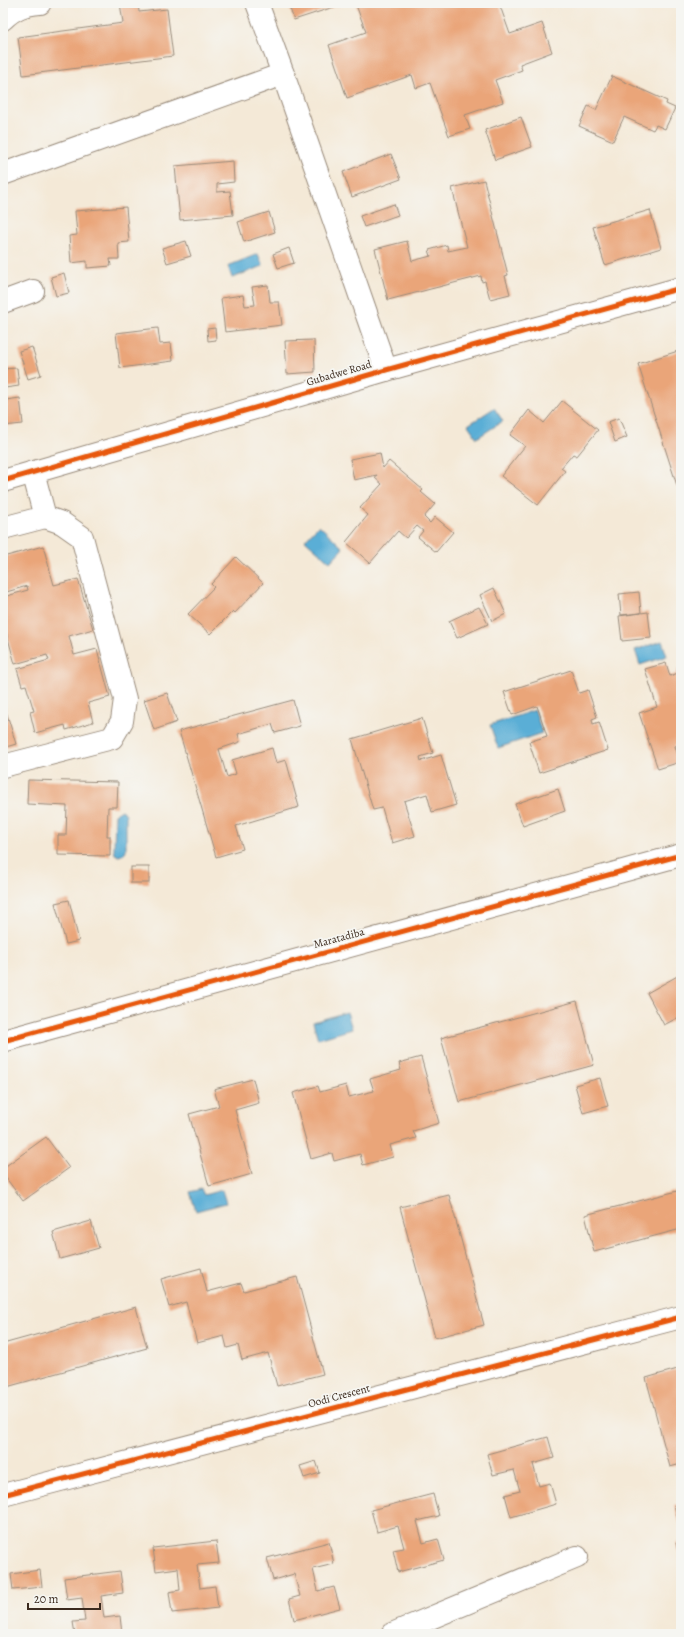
<svg xmlns="http://www.w3.org/2000/svg" width="684" height="1637" font-family="Alegreya,serif">
	<style>
		.water { fill: #5aaed6; stroke: #4a6c7a }
		.building { fill: #eaa579 }
		.lines { fill: none; stroke-linecap: round; stroke-linejoin: round }
		.street-casing { stroke: #988a7a; stroke-width: 24 }
		.secondary-casing { stroke: #988a7a; stroke-width: 24 }
		.street { stroke: #fff; stroke-width: 22 }
		.secondary { stroke: #fff; stroke-width: 22 }
		.cycleway-casing { stroke: #f6f6f2; stroke-width: 8 }
		.cycleway { stroke: #e8590c; stroke-width: 5 }
		.labels { text-anchor: middle; dominant-baseline: central; stroke-width: 3.5; stroke-linejoin: round; paint-order: stroke }
		.street-label { font-size: 11px; fill: #3b2a1e; stroke: #f6f6f2 }
	</style>
	<rect width="100%" height="100%" fill="#f6f6f2"/>
	<filter id="ink" filterUnits="userSpaceOnUse"><feTurbulence type="fractalNoise" baseFrequency=".025" numOctaves="2"/><feDisplacementMap in="SourceGraphic" scale="8" xChannelSelector="R" yChannelSelector="G"/><feConvolveMatrix kernelMatrix="1 2 1 2 8 2 1 2 1" color-interpolation-filters="sRGB"/></filter>
	<filter id="wash" filterUnits="userSpaceOnUse"><feTurbulence type="fractalNoise" baseFrequency=".012" numOctaves="4" result="noise"/><feDisplacementMap in="SourceGraphic" scale="16" xChannelSelector="R" yChannelSelector="G"/><feGaussianBlur stdDeviation="0.9" result="paint"/><feColorMatrix in="noise" values="0 0 0 0 0 0 0 0 0 0 0 0 0 0 0 0 0 1.4 0 .05"/><feComposite in="paint" operator="in"/></filter>
	<g filter="url(#wash)">
		<rect width="100%" height="100%" fill="#f4e9d7"/>
		<!-- water -->
		<g class="water">
			<polygon points="258,254 263,266 232,278 228,266"/>
			<polygon points="494,408 503,421 477,438 468,425"/>
			<polygon points="319,525 343,548 330,562 305,540"/>
			<polygon points="662,641 667,656 640,665 635,650"/>
			<polygon points="535,710 542,733 498,748 490,725"/>
			<polygon points="121,810 126,814 126,850 124,854 119,856 115,854 114,850 115,814"/>
			<polygon points="347,1012 352,1029 318,1039 313,1022"/>
			<polygon points="201,1189 204,1195 222,1190 226,1203 196,1211 190,1192"/>
		</g>
		<g id="blocks">
			<!-- building -->
			<g class="building">
				<polygon points="120,3 138,3 139,12 167,9 173,56 23,75 18,37 123,23"/>
				<polygon points="288,3 340,3 340,5 294,20"/>
				<polygon points="362,3 499,3 510,34 542,23 552,52 520,64 522,70 495,80 503,102 465,115 470,129 449,136 430,83 416,88 412,75 347,98 329,45 366,32 356,5"/>
				<polygon points="612,76 667,101 666,104 675,108 665,129 656,125 653,130 624,117 613,141 579,126 588,106 596,110"/>
				<polygon points="521,117 532,147 495,160 485,130"/>
				<polygon points="391,154 401,179 352,197 343,172"/>
				<polygon points="233,161 234,182 217,184 217,192 230,191 233,215 180,220 175,166"/>
				<polygon points="484,180 508,275 505,276 510,294 490,299 485,281 482,282 481,276 388,300 375,249 407,241 412,261 431,256 429,250 447,245 448,251 467,247 452,188"/>
				<polygon points="394,204 398,215 364,227 360,216"/>
				<polygon points="126,207 129,242 118,243 119,259 110,259 111,266 87,268 87,261 71,263 69,236 77,235 75,211"/>
				<polygon points="650,210 661,248 605,265 593,227"/>
				<polygon points="269,212 275,232 244,242 238,222"/>
				<polygon points="186,241 191,256 167,263 162,248"/>
				<polygon points="289,248 294,263 278,268 273,254"/>
				<polygon points="64,273 69,293 56,296 51,277"/>
				<polygon points="268,285 270,302 279,302 282,325 225,332 221,298 243,295 245,306 255,305 252,287"/>
				<polygon points="158,328 160,344 171,343 173,361 120,368 116,333"/>
				<polygon points="215,328 216,340 208,341 207,329"/>
				<polygon points="314,340 315,372 287,374 285,341"/>
				<polygon points="32,347 41,375 28,379 19,351"/>
				<polygon points="681,350 681,498 638,364"/>
				<polygon points="17,368 19,386 5,388 6,400 20,398 23,424 3,426 3,369"/>
				<polygon points="562,401 598,430 577,456 573,454 561,468 565,471 538,505 501,476 525,446 510,435 529,410 544,423"/>
				<polygon points="619,418 627,437 615,442 608,422"/>
				<polygon points="380,453 383,468 389,461 423,490 421,492 435,504 424,517 430,523 435,517 453,532 436,552 418,537 423,531 417,526 406,538 398,531 370,563 346,542 368,515 360,508 382,484 375,478 377,475 354,480 350,459"/>
				<polygon points="43,546 54,585 78,579 93,629 69,636 74,655 97,649 110,697 88,703 93,722 66,730 65,725 35,733 30,712 34,711 26,685 22,686 17,669 49,660 47,655 15,664 3,620 3,597 28,590 27,586 3,593 3,557"/>
				<polygon points="236,557 263,583 235,613 233,611 210,634 188,614 214,587 211,584"/>
				<polygon points="494,588 506,614 492,621 480,595"/>
				<polygon points="639,592 641,613 621,615 619,594"/>
				<polygon points="479,607 488,624 457,638 449,621"/>
				<polygon points="648,612 651,638 622,641 619,616"/>
				<polygon points="666,663 670,676 678,673 677,670 681,669 681,744 675,746 680,762 658,769 639,713 657,707 645,669"/>
				<polygon points="571,670 579,693 588,690 597,717 592,719 593,724 599,722 608,750 539,773 529,742 547,736 537,706 512,715 504,692"/>
				<polygon points="167,693 177,722 154,730 144,700"/>
				<polygon points="293,700 300,726 275,733 272,724 238,734 240,742 219,749 227,777 236,774 232,760 272,748 276,763 286,760 299,807 236,826 243,849 216,857 179,731"/>
				<polygon points="3,701 16,744 3,748"/>
				<polygon points="422,718 433,753 420,757 421,761 441,755 456,805 432,812 427,794 404,801 415,836 392,843 382,808 373,810 352,739"/>
				<polygon points="28,780 118,782 117,807 108,807 107,836 110,836 110,856 58,855 58,835 66,835 67,806 27,804"/>
				<polygon points="558,789 565,811 523,826 515,804"/>
				<rect x="131" y="867" width="18" height="16"/>
				<polygon points="69,900 79,941 66,944 55,903"/>
				<polygon points="681,974 681,1016 664,1025 647,993"/>
				<polygon points="577,1001 594,1065 459,1102 441,1038"/>
				<polygon points="421,1057 439,1123 413,1131 416,1138 390,1145 393,1157 363,1165 360,1154 334,1161 332,1153 311,1159 293,1093 318,1086 320,1092 346,1085 349,1097 374,1091 370,1079 401,1070 399,1063"/>
				<polygon points="600,1078 608,1106 583,1113 575,1085"/>
				<polygon points="253,1079 259,1103 235,1110 252,1174 209,1186 189,1114 219,1106 214,1089"/>
				<polygon points="46,1137 69,1168 23,1201 3,1174 3,1168"/>
				<polygon points="681,1190 681,1229 594,1252 585,1215"/>
				<polygon points="449,1195 484,1325 435,1338 400,1207"/>
				<polygon points="91,1221 99,1248 60,1259 53,1232"/>
				<polygon points="201,1268 207,1292 241,1283 244,1291 297,1277 323,1374 277,1386 268,1353 242,1360 238,1345 227,1348 224,1336 197,1343 186,1302 169,1307 161,1279"/>
				<polygon points="136,1307 147,1348 3,1388 3,1344"/>
				<polygon points="681,1368 681,1464 670,1467 646,1378"/>
				<polygon points="548,1437 554,1458 533,1464 539,1486 550,1483 556,1504 511,1517 505,1495 520,1491 514,1470 493,1475 487,1454"/>
				<polygon points="316,1461 320,1473 304,1478 300,1466"/>
				<polygon points="433,1494 439,1516 417,1521 423,1543 438,1539 444,1560 398,1572 393,1550 404,1548 398,1526 377,1532 371,1510"/>
				<polygon points="681,1504 681,1528 674,1505"/>
				<polygon points="216,1541 219,1563 197,1565 200,1588 215,1586 218,1608 172,1613 169,1592 180,1590 178,1568 156,1571 153,1548"/>
				<polygon points="329,1542 334,1564 313,1569 318,1591 334,1587 340,1608 294,1620 289,1599 300,1596 294,1574 273,1580 267,1558"/>
				<polygon points="681,1542 681,1560 680,1560 676,1543"/>
				<polygon points="40,1570 42,1587 13,1590 11,1574"/>
				<polygon points="120,1571 123,1593 101,1596 104,1618 120,1616 122,1634 75,1634 73,1622 85,1621 82,1598 67,1600 64,1578"/>
			</g>
		</g>
	</g>
	<g filter="url(#ink)">
		<use href="#blocks" fill-opacity="0" stroke="#988a7a" stroke-width="1"/>
		<g class="lines">
			<!-- street casing -->
			<g class="street-casing">
				<g id="street">
					<polyline points="257,3 283,74 386,370"/>
					<path d="M3 19C14 8 25 4 40 3"/>
					<polyline points="3,174 283,74"/>
					<polyline points="3,302 33,291"/>
					<polyline points="3,481 386,370 681,288"/>
					<polyline points="3,528 45,517"/>
					<polyline points="3,766 112,738 122,721 125,699 82,537 62,523 45,517 33,472"/>
					<polyline points="3,1495 681,1317"/>
					<polyline points="392,1634 577,1557"/>
				</g>
			</g>
			<!-- secondary casing -->
			<g class="secondary-casing">
				<polyline id="secondary" points="3,1041 681,855"/>
			</g>
			<!-- street -->
			<use href="#street" class="street"/>
			<!-- secondary -->
			<use href="#secondary" class="secondary"/>
			<!-- cycleway casing -->
			<g class="cycleway-casing">
				<g id="cycleway">
					<polyline points="3,481 386,370 681,288"/>
					<polyline points="3,1041 681,855"/>
					<polyline points="3,1495 681,1317"/>
				</g>
			</g>
			<!-- cycleway -->
			<use href="#cycleway" class="cycleway"/>
		</g>
	</g>
	<g class="labels">
		<!-- street labels -->
		<g class="street-label">
			<text transform="translate(339 373) rotate(-16)">Gubadwe Road</text>
			<text transform="translate(339 938) rotate(-15)">Maratadiba</text>
			<text transform="translate(339 1396) rotate(-15)">Oodi Crescent</text>
		</g>
	</g>
	<!-- margin -->
	<rect width="684" height="1637" fill="none" stroke="#f6f6f2" stroke-width="16"/>
	<!-- scale -->
	<path d="M28 1603v6h72v-6" fill="none" stroke="#3b2a1e" stroke-width="2"/>
	<text x="34" y="1603" font-size="12" fill="#3b2a1e" stroke="#f6f6f2" stroke-width="3" paint-order="stroke">20 m</text>
</svg>
